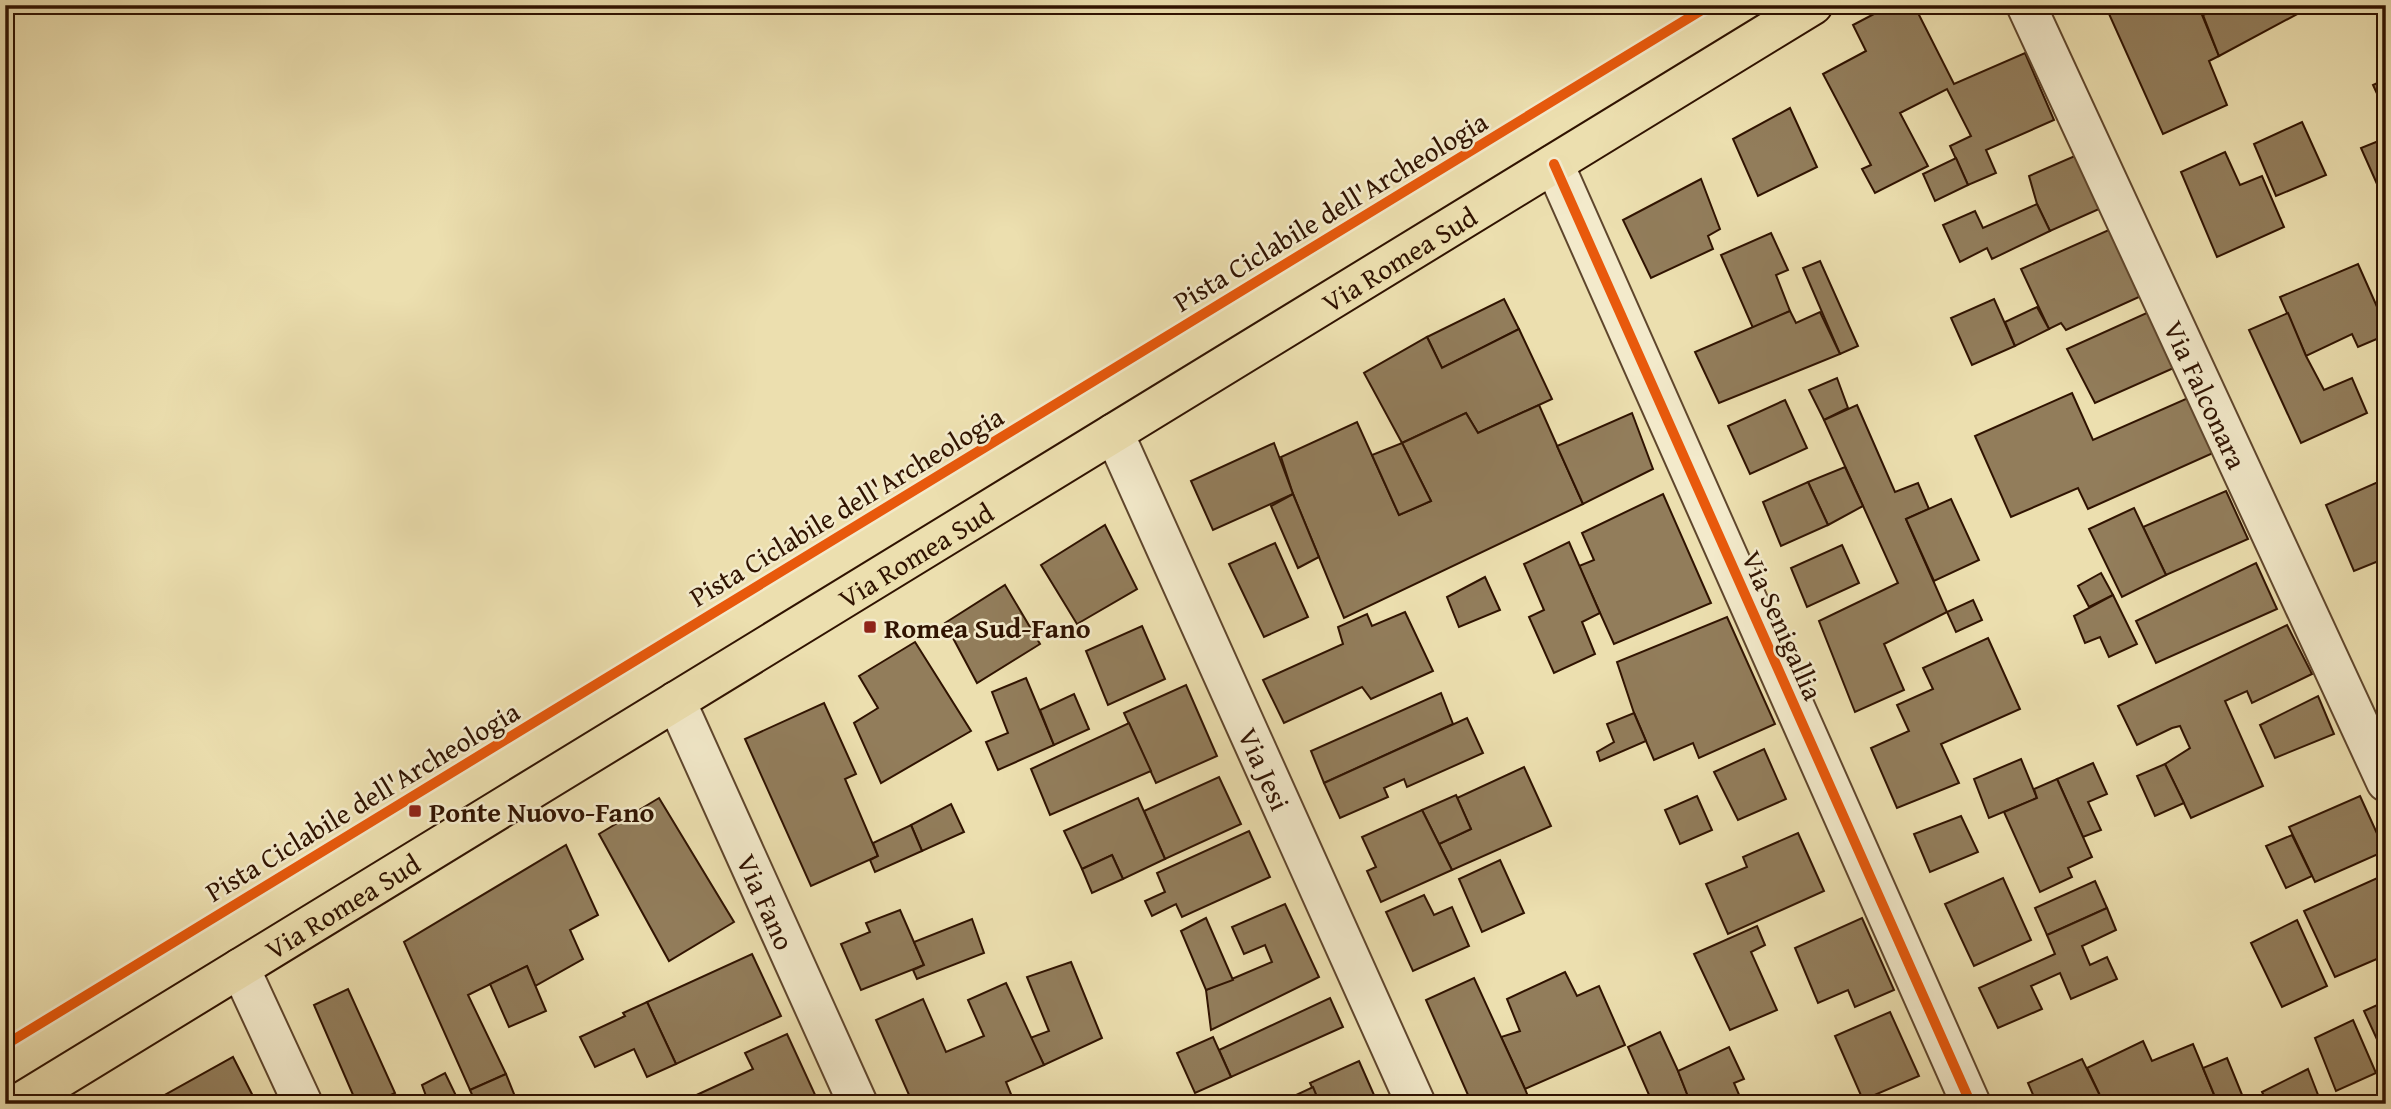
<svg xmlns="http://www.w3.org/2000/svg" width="2391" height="1109" font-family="'Gentium Book Plus',serif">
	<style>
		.building { fill: #927d5b; stroke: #301301; stroke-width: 2 }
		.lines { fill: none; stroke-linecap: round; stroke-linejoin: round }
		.minor-casing { stroke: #5f462c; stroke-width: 42 }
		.major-casing { stroke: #301301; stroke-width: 42 }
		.minor { stroke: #f3eacb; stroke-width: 38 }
		.major { stroke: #ecdfaf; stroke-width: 38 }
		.cycleway-casing { stroke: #f3eacb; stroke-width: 15 }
		.cycleway { stroke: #e8590c; stroke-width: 10 }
		.poi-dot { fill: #8f2418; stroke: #f3eacb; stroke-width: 2.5 }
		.labels { text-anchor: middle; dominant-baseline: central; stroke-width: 5; stroke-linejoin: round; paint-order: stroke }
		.street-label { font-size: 28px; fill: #301301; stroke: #f3eacb }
		.poi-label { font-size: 28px; font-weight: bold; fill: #301301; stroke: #f3eacb; text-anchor: start }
	</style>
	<rect width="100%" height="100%" fill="#ecdfaf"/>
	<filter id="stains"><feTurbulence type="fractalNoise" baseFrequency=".00286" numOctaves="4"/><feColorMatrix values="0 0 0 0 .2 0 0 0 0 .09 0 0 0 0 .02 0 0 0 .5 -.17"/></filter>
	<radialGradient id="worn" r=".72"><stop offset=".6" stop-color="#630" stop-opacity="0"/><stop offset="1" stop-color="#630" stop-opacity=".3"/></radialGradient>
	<!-- building -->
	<g class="building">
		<polygon points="1891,5 1914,5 1954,84 2025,53 2054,120 1986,150 1996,173 1968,185 1950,146 1971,136 1947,89 1900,113 1928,166 1875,193 1862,169 1871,165 1823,74 1866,51 1853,25"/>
		<polygon points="2105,5 2198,5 2219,56 2209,61 2227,105 2163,134"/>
		<polygon points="2225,5 2314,5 2219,56 2203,15"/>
		<polygon points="2386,79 2386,113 2373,85"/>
		<polygon points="1790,108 1817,167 1758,196 1733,139"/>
		<polygon points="2302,122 2326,175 2276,196 2254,144"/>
		<polygon points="2386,138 2386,202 2385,202 2361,148"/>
		<polygon points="2084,152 2108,205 2050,231 2037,204 2029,176"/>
		<polygon points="2225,152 2240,185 2262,176 2284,227 2217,257 2181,172"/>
		<polygon points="1956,158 1968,185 1935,201 1923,174"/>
		<polygon points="1701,179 1720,229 1708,236 1713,249 1651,278 1623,220"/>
		<polygon points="2037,204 2050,231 1992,259 1987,248 1960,262 1943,225 1975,211 1983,228"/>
		<polygon points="2120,225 2150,292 2066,330 2061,323 2049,329 2021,269"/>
		<polygon points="1771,233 1788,270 1776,275 1790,311 1753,328 1721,255"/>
		<polygon points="1820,261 1858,346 1840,354 1803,268"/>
		<polygon points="2358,264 2386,327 2386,335 2358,347 2352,334 2306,356 2280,297"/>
		<polygon points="1504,299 1519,329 1442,368 1427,337"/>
		<polygon points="1994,299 2015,346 1972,365 1951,318"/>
		<polygon points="2037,307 2049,329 2015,346 2005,322"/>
		<polygon points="1790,311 1796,323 1820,312 1840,354 1719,403 1695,352"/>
		<polygon points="2151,311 2176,367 2095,403 2067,349"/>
		<polygon points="2288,313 2306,356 2324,390 2352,378 2367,413 2301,443 2249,330"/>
		<polygon points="1519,329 1552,399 1478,433 1466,413 1402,443 1364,373 1427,337 1442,368"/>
		<polygon points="1837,378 1848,408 1824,420 1809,390"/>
		<polygon points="2072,393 2093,440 2188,398 2213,453 2088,509 2078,488 2011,517 1975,436"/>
		<polygon points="1785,400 1807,448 1750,474 1728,426"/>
		<polygon points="1539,405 1583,504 1344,618 1293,494 1281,457 1357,422 1399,515 1431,501 1402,443 1466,413 1478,433"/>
		<polygon points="1857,405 1895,492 1918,483 1929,509 1906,519 1947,612 1884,644 1904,690 1855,712 1819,621 1898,583 1824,420"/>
		<polygon points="1632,413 1653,469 1583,504 1557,446"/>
		<polygon points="1274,443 1293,494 1213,530 1191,481"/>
		<polygon points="1402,443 1431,501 1399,515 1372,455"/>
		<polygon points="1845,467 1863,506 1828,525 1808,482"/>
		<polygon points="1808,482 1828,525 1781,546 1763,502"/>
		<polygon points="2378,482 2386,499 2386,558 2354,571 2326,505"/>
		<polygon points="2226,491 2248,539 2166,575 2143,527"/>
		<polygon points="1293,494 1319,557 1298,568 1271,506"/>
		<polygon points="1663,494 1711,603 1614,644 1579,566 1594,560 1582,533"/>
		<polygon points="1951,499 1979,560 1934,581 1906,519"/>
		<polygon points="2134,508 2166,575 2122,597 2089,529"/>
		<polygon points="1105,525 1137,589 1077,624 1041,565"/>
		<polygon points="1569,542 1600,613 1582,622 1595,654 1554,673 1529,617 1544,610 1524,564"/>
		<polygon points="1275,543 1308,617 1264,637 1229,564"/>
		<polygon points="1842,545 1859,583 1807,607 1791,568"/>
		<polygon points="2256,563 2277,609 2156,663 2136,621"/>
		<polygon points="2101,573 2113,595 2089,607 2078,586"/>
		<polygon points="1485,577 1500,610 1459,627 1447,597"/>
		<polygon points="1005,585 1040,644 977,683 945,623"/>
		<polygon points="2113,595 2137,644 2109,657 2100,637 2085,643 2074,616"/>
		<polygon points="1973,600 1982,620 1956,632 1947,612"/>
		<polygon points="1405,612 1433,671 1371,699 1362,687 1284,723 1263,680 1343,644 1338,627 1367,614 1372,626"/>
		<polygon points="1727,617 1775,724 1699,758 1693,743 1654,760 1634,713 1617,662"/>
		<polygon points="2287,625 2312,674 2252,703 2247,691 2225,701 2263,786 2191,818 2165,764 2190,748 2180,726 2172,728 2137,745 2118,706"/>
		<polygon points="1142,626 1165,679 1108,705 1086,651"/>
		<polygon points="1988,638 2020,709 1941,744 1959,783 1897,808 1871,748 1909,731 1897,705 1933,689 1923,668"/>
		<polygon points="915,642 971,731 881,783 854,723 878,708 859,676"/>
		<polygon points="1026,678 1054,745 998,770 986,742 1008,733 992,692"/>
		<polygon points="1186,685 1217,756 1156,783 1124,713"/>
		<polygon points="1441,693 1453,724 1324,783 1311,751"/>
		<polygon points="1074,694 1089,729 1054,745 1040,710"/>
		<polygon points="2318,696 2334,734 2275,758 2260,725"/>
		<polygon points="824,703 856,774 845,779 878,856 811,886 745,739"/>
		<polygon points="1634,713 1646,741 1600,761 1597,752 1614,742 1607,724"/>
		<polygon points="1467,718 1483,753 1407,787 1404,779 1384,788 1388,797 1340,818 1324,783"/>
		<polygon points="1129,723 1151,771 1050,815 1031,769"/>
		<polygon points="1764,749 1786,799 1738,820 1714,772"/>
		<polygon points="2021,759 2037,798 1989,818 1974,779"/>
		<polygon points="2093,763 2107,794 2088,802 2101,830 2083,837 2057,779"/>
		<polygon points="2165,764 2184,803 2155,816 2137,776"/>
		<polygon points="1524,767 1551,826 1452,870 1439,844 1471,829 1457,798"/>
		<polygon points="1219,777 1241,824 1165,859 1144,811"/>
		<polygon points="2057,779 2092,857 2068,868 2072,877 2040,892 2004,812 2037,798 2034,789"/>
		<polygon points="1456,795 1471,829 1439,844 1422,810"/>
		<polygon points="1697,796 1712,830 1680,844 1665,810"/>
		<polygon points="2360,796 2385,851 2315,882 2289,827"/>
		<polygon points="659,798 734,922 669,961 599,834"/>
		<polygon points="1138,798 1165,859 1123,879 1112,855 1082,869 1064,831"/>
		<polygon points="951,804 964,832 922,851 911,825"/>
		<polygon points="1422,810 1452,870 1381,902 1367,871 1376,867 1362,837"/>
		<polygon points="1961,816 1978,852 1930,872 1914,834"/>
		<polygon points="911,825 922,851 875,872 870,860 878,856 873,843"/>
		<polygon points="1249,831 1270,877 1182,917 1176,904 1152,916 1145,901 1165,892 1157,873"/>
		<polygon points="1798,833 1824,891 1728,934 1706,884 1747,867 1743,857"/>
		<polygon points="2292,835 2312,876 2286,888 2266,846"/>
		<polygon points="566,845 598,915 570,930 583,959 535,986 527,966 468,995 506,1074 470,1090 404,942"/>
		<polygon points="1112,855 1123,879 1092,893 1082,869"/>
		<polygon points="1500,860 1524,913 1482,932 1459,879"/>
		<polygon points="2384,875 2386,955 2335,977 2304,911"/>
		<polygon points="2003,878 2031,940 1974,966 1945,904"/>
		<polygon points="2095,881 2107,908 2047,935 2035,908"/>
		<polygon points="1424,895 1434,915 1452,907 1469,946 1413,971 1386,912"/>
		<polygon points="1285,904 1319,977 1211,1030 1206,990 1272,962 1265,945 1244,954 1232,927"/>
		<polygon points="2107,908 2116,930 2082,946 2090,965 2107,957 2117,979 2071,999 2060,973 2031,986 2042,1009 1998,1028 1979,988 2055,954 2047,935"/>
		<polygon points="900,910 924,965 861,990 841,944 870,932 866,923"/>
		<polygon points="1206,918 1233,980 1206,990 1181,931"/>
		<polygon points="1862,918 1894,990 1855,1007 1848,990 1818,1003 1795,948"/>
		<polygon points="972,919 984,953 917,979 913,970 924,965 914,942"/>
		<polygon points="2297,920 2327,986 2282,1007 2251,943"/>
		<polygon points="1757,926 1765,945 1751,952 1777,1010 1730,1030 1694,954"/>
		<polygon points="752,954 781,1016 676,1064 647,1002"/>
		<polygon points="1071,962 1102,1038 1044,1065 1030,1038 1049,1031 1027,977"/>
		<polygon points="527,966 546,1011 509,1027 490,984"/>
		<polygon points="1565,972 1577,996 1599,986 1625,1045 1525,1089 1501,1037 1520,1031 1507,999"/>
		<polygon points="1474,978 1525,1089 1531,1104 1472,1104 1426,1000"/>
		<polygon points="1006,983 1044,1065 1006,1082 1015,1104 913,1104 876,1020 923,999 946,1052 984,1036 968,1000"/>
		<polygon points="348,989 395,1093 372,1104 357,1104 314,1005"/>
		<polygon points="1330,998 1343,1027 1231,1077 1219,1050"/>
		<polygon points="2386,1001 2386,1059 2364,1011"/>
		<polygon points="647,1002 676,1064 647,1077 634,1049 595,1067 580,1037 625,1016 623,1013"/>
		<polygon points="1890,1012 1919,1076 1863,1100 1835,1036"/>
		<polygon points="2353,1020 2376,1073 2336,1091 2315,1038"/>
		<polygon points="1660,1032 1678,1071 1691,1104 1653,1104 1628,1047"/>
		<polygon points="787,1034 817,1099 807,1104 677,1104 753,1069 745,1053"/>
		<polygon points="1213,1037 1231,1077 1195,1093 1177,1053"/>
		<polygon points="2143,1041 2152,1061 2193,1044 2218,1104 2104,1104 2087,1068"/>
		<polygon points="1729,1047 1744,1079 1734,1083 1743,1104 1691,1104 1678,1071"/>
		<polygon points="233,1057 257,1104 167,1104 163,1096"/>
		<polygon points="2227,1058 2245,1102 2240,1104 2218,1104 2203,1068"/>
		<polygon points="2082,1059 2104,1104 2037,1104 2028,1083"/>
		<polygon points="1359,1061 1378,1104 1320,1104 1310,1083"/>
		<polygon points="2308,1069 2320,1100 2312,1104 2268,1104 2262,1092"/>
		<polygon points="445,1073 460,1104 429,1104 422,1085"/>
		<polygon points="506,1074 518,1104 476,1104 470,1090"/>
		<polygon points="1313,1087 1320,1104 1277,1104"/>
	</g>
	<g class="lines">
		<!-- minor casing -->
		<g class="minor-casing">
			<g id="minor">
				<path id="s1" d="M2026 5 2386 782"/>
				<polyline points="1554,164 1971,1104"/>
				<path id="s2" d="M1114 433 1416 1104"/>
				<path id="s3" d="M676 701 858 1104"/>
				<polyline points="240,968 303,1104"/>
			</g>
		</g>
		<!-- major casing -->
		<g class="major-casing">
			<g id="major">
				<path id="s4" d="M18 1104 1813 5"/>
			</g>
		</g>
		<!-- minor -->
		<use href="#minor" class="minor"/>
		<!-- major -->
		<use href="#major" class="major"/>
		<!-- cycleway casing -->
		<g class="cycleway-casing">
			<g id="cycleway">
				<polyline points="1554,164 1971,1104"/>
				<polyline points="5,1045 1710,5"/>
			</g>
		</g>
		<!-- cycleway -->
		<use href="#cycleway" class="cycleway"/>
	</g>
	<!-- markers -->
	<g class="poi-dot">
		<rect x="863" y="620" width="14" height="14" rx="3.5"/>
		<rect x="408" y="804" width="14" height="14" rx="3.5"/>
	</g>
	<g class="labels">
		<!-- street labels -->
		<g class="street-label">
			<text transform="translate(1330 211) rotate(-31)">Pista Ciclabile dell'Archeologia</text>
			<text stroke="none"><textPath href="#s4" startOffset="1619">Via Romea Sud</textPath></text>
			<text stroke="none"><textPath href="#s1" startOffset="429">Via Falconara</textPath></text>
			<text transform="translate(846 506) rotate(-31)">Pista Ciclabile dell'Archeologia</text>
			<text stroke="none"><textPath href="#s4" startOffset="1052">Via Romea Sud</textPath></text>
			<text transform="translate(1783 625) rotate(66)">Via Senigallia</text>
			<text stroke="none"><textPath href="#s2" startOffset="368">Via Jesi</textPath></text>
			<text transform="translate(362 801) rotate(-31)">Pista Ciclabile dell'Archeologia</text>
			<text stroke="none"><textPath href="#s3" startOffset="220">Via Fano</textPath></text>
			<text stroke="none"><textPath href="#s4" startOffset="380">Via Romea Sud</textPath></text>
		</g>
		<!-- poi labels -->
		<g class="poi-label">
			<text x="884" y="627">Romea Sud-Fano</text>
			<text x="429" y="811">Ponte Nuovo-Fano</text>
		</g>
	</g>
	<!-- margin -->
	<rect width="2391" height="1109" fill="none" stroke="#ecdfaf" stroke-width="28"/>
	<rect x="7" y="7" width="2377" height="1095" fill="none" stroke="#301301" stroke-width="3.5"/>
	<rect x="14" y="14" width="2363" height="1081" fill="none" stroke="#301301" stroke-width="2"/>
	<rect width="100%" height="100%" filter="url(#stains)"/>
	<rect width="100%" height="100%" fill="url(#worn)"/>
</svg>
